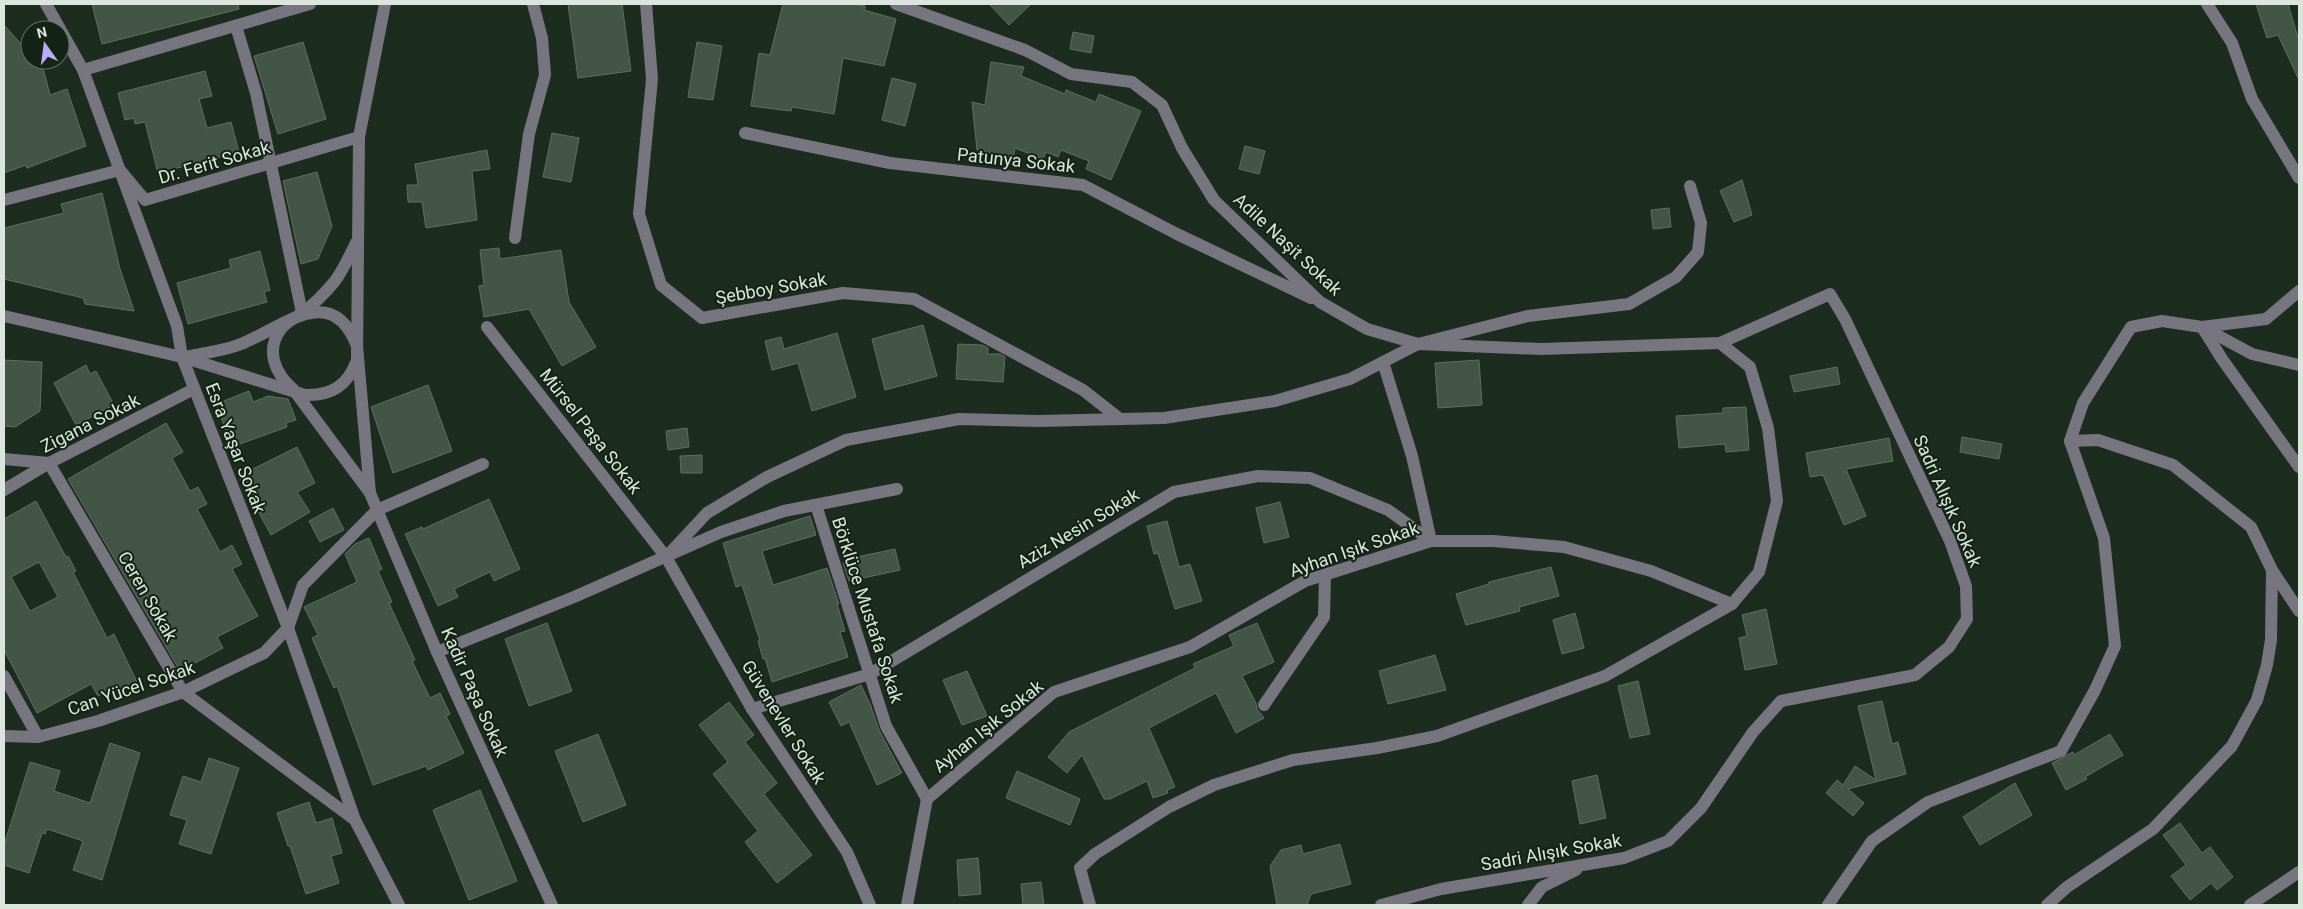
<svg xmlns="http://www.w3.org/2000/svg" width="2303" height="909" font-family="Roboto,sans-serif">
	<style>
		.building { fill: #435546; stroke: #5e7060; fill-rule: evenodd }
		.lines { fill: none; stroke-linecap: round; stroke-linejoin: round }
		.minor { stroke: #77757f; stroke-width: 12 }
		.labels { text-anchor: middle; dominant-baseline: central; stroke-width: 4; stroke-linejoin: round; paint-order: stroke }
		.street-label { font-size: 18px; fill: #dbe5dc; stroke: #132316 }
	</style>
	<rect width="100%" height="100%" fill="#1c2d1f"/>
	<!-- building -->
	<g class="building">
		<polygon points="92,4 238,4 239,9 102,44"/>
		<polygon points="568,4 622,4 631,71 578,78"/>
		<polygon points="783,4 856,4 865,6 864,10 896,19 884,66 843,58 834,114 792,107 791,111 751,106 759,53 770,55"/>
		<polygon points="989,4 1031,4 1009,25"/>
		<polygon points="2256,4 2288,4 2299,41 2299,80 2278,35 2267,38"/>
		<polygon points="4,25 30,54 30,60 36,60 43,68 50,95 67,89 86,146 27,168 26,165 4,173"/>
		<polygon points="1073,32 1094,36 1091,53 1070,49"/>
		<polygon points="303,42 326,119 278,134 254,56"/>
		<polygon points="697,42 722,46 713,100 688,97"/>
		<polygon points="991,62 1024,67 1021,76 1065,94 1066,90 1096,102 1099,94 1141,111 1111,180 1086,169 1089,161 1061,150 1058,157 1046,152 1043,159 1015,148 1013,158 977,150 972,102 985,105"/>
		<polygon points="205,71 212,96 199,99 207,128 231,122 239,152 158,173 145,122 135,124 134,118 125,120 118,93"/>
		<polygon points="892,78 916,84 905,126 882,120"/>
		<polygon points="552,133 579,138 571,182 543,177"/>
		<polygon points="1245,146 1265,151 1259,174 1239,169"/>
		<polygon points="487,150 490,169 472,171 477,220 426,228 422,202 408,202 407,185 418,185 415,164"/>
		<polygon points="317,172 332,226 318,259 301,264 283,181"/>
		<polygon points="1742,180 1752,215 1734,222 1720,191"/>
		<polygon points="102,193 120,269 134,311 85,304 83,298 4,279 4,228 64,213 61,204"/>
		<polygon points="1669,208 1671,227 1653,229 1651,210"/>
		<polygon points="499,248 500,259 561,250 569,302 596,347 562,366 529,309 484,317 479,286 484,285 480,250"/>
		<polygon points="260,251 270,290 264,292 267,302 188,324 177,283 231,268 229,260"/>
		<polygon points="923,325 937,376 885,390 872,339"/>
		<polygon points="837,333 856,397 812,411 798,363 772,370 765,341 781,337 784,349"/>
		<polygon points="958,344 982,345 988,348 988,354 1000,354 1005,357 1003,382 956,379"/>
		<polygon points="4,360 42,362 40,411 15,427 4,426"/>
		<polygon points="1479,360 1482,405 1438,408 1435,363"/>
		<polygon points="86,365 90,374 96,371 114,405 76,425 54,383"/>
		<polygon points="1837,367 1840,384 1794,392 1790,376"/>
		<polygon points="428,385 452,451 393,473 371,407"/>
		<polygon points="249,391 253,402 268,396 288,399 296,420 286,423 287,427 237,445 235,442 231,444 216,404"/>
		<polygon points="1746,407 1749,450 1726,452 1725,444 1679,448 1676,416 1723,413 1723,408"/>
		<polygon points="166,423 183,452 172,458 190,491 198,487 207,504 197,509 220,552 232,545 242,564 232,569 258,616 217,637 223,648 180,671 68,479"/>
		<polygon points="687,428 689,447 668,450 666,431"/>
		<polygon points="1962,437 2002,444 1999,459 1960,452"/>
		<polygon points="1889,438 1893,461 1846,469 1866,516 1844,525 1823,475 1810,477 1806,453"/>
		<polygon points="297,447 315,483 297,492 310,512 271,535 239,476"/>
		<polygon points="702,455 702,473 681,473 680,456"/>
		<polygon points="489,499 520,569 494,581 490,572 454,589 458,597 438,606 405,534 422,527 423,529"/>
		<path d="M36 501 66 557 68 556 76 571 73 572 107 638 114 634 137 682 118 692 115 687 98 696 91 684 37 713 4 650V519ZM39 562 58 597 30 611 11 577Z"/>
		<polygon points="1280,502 1289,537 1264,543 1256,508"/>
		<polygon points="333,508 344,530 320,542 309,521"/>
		<polygon points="810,516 816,535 762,551 773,585 827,568 839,604 837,604 845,631 840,632 848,657 772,682 765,658 763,659 758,641 760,641 742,585 736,587 723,543"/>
		<polygon points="1167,521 1179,567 1190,564 1202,601 1175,609 1158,553 1154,554 1147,526"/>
		<polygon points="369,538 382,569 378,571 392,602 389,603 415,660 412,661 430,698 440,693 450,714 446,716 464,753 428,770 426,766 373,785 337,686 334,688 312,638 318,635 304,607 357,582 345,554 355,544"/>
		<polygon points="895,549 900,570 849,581 843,563 857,559 857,557"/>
		<polygon points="1551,567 1559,596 1519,607 1520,611 1466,625 1456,594 1489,584 1489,582"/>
		<polygon points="1766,609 1777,664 1745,670 1739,638 1747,636 1742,615"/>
		<polygon points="1575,613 1584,648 1562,654 1553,620"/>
		<polygon points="547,623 572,691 529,706 505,639"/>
		<polygon points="1257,623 1274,662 1242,676 1256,703 1257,709 1264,718 1236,733 1216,693 1149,728 1175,787 1167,790 1168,793 1153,798 1147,781 1110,799 1104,799 1082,755 1067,773 1048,757 1069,732 1195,668 1193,664 1234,646 1229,635"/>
		<polygon points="1435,655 1446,690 1388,704 1379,671"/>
		<polygon points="967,671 987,716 962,725 943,680"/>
		<polygon points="1638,681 1650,734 1630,738 1618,686"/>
		<polygon points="861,685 870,704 879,730 902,773 877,785 849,722 841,726 829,702"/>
		<polygon points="1882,701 1892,744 1898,742 1906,774 1848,789 1864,803 1853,816 1826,793 1837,780 1843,785 1855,766 1876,780 1858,706"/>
		<polygon points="729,702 754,735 745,742 777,783 764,794 812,855 777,883 745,842 758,831 713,774 728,762 699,725"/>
		<polygon points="598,734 626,805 583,822 555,751"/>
		<polygon points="2110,734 2123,755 2085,777 2087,779 2066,790 2052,763 2073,752 2074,755"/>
		<polygon points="110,743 140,753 102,880 73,870 83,841 47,829 45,834 42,833 29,873 4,865 4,845 30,762 60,771 54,791 90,803"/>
		<polygon points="209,758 239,768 211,854 179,844 187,820 170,815 183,776 201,782"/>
		<polygon points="1017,771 1080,799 1070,825 1006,798"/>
		<polygon points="1597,775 1606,818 1580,824 1572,781"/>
		<polygon points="2015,783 2032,815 1980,845 1963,817"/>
		<polygon points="480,790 517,881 469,900 433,810"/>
		<polygon points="309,802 316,823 332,818 342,853 331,856 339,883 306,894 290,846 288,846 277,813"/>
		<polygon points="2180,823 2202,853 2210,847 2233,877 2217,890 2211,883 2190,900 2171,876 2186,865 2163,835"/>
		<polygon points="1340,844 1351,884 1311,894 1307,905 1277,905 1270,866 1281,850 1301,845 1303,854"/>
		<polygon points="978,858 981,894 959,896 957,860"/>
		<polygon points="1041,882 1044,905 1023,905 1021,884"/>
	</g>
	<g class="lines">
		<!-- minor -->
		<g class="minor">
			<polyline points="46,4 83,70 177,326 182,357 288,628 355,820 399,905"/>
			<polyline points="646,4 652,79 639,214 661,285 702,318 843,293 914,299 1083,390 1120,419"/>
			<polyline points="896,4 1025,50 1071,74 1132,82 1162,105 1182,148 1214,200 1320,302 1367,329 1418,344 1528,316 1629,304 1676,277 1698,252 1701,223 1690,186"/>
			<polyline points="2207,4 2232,43 2252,99 2299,178"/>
			<polyline points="236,26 256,93 302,313"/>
			<polyline points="83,70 310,4"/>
			<polyline points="745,133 890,163 1083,185 1177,234 1311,298"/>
			<polyline points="4,200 120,170 145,200 359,137"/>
			<polyline points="515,238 529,134 545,75 542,38 533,4"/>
			<path d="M357 241C350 254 344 269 335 281 326 292 313 305 302 313 294 319 287 321 281 329 265 350 275 374 293 389L370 493 437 652 552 905"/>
			<path d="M4 316 182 357 305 395C332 396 348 385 357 360L359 137 385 4"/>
			<polyline points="487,327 666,557 752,709 847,852 870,905"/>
			<polyline points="2202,327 2222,359 2299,467"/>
			<polyline points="2204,328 2252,354 2299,365"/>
			<path d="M185 357C203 353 224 351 241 344 282 328 332 280 357 346L370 493"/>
			<polyline points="1383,362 1412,456 1431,541"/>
			<polyline points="2070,441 2083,403 2131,327 2162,321 2202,327 2266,319 2299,291"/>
			<polyline points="2070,441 2098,440 2173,465 2251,527 2272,570 2299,611"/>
			<polyline points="4,459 49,463 183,692 355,820"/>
			<polyline points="4,490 49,463 194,389"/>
			<polyline points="816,505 886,726 927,799"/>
			<polyline points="666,557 707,513 767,477 846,440 959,419 1039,421 1164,418 1275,401 1350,379 1418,344 1541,349 1720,343 1830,294 1845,319 1950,541 1966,586 1967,619 1949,647 1915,675 1781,701 1753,732 1701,808 1668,841 1624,858 1441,889 1381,905"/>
			<polyline points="437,652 574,597 721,532 784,511 897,489"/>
			<polyline points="4,676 38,737"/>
			<polyline points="1264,705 1324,617 1325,575"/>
			<polyline points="752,709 870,674 1174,492 1258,476 1310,478 1388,510 1431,541"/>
			<polyline points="4,736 38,737 98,721 183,692 264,653 288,628 303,585 377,510 483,464"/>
			<polyline points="927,799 1054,692 1190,647 1305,581 1431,541 1493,541 1564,547 1651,571 1732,604 1759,572 1777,501 1768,428 1750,367 1720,343"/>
			<polyline points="907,905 927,799"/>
			<polyline points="1090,905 1080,868 1095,854 1169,807 1214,785 1293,760 1377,748 1437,736 1605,676 1732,604"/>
			<polyline points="1528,905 1542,887 1576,870"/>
			<polyline points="1828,905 1872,841 1928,802 2061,751 2095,690 2115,646 2104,538 2070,441"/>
			<polyline points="2047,905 2067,887 2153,829 2232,746 2257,700 2267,665 2271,640 2272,570"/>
			<polyline points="2250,905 2299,872"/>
		</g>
	</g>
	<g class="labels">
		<!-- street labels -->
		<g class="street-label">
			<text transform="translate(1016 160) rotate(6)">Patunya Sokak</text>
			<text transform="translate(214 162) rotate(-16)">Dr. Ferit Sokak</text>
			<text transform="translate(1288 244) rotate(43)">Adile Naşit Sokak</text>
			<text transform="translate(771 288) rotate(-10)">Şebboy Sokak</text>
			<text transform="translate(90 423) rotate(-27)">Zigana Sokak</text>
			<text transform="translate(591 431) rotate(52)">Mürsel Paşa Sokak</text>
			<text transform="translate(236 448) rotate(69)">Esra Yaşar Sokak</text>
			<text transform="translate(1948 501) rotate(66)">Sadri Alışık Sokak</text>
			<text transform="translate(1078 528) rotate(-31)">Aziz Nesin Sokak</text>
			<text transform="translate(1354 549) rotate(-19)">Ayhan Işık Sokak</text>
			<text transform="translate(148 596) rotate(60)">Ceren Sokak</text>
			<text transform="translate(868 610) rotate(72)">Börklüce Mustafa Sokak</text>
			<text transform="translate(131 688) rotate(-19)">Can Yücel Sokak</text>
			<text transform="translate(475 692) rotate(66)">Kadir Paşa Sokak</text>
			<text transform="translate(784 722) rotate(58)">Güvenevler Sokak</text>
			<text transform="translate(988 726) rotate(-39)">Ayhan Işık Sokak</text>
			<text transform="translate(1551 852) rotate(-10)">Sadri Alışık Sokak</text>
		</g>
	</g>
	<!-- border -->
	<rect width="2303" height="909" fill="none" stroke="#dbe5dc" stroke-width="10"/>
	<!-- north arrow -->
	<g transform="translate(45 45) rotate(346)"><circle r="24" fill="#132316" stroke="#637165"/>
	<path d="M0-4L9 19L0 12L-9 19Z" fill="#bcaaf6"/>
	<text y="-8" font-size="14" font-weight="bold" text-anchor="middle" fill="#dbe5dc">N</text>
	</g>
</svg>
